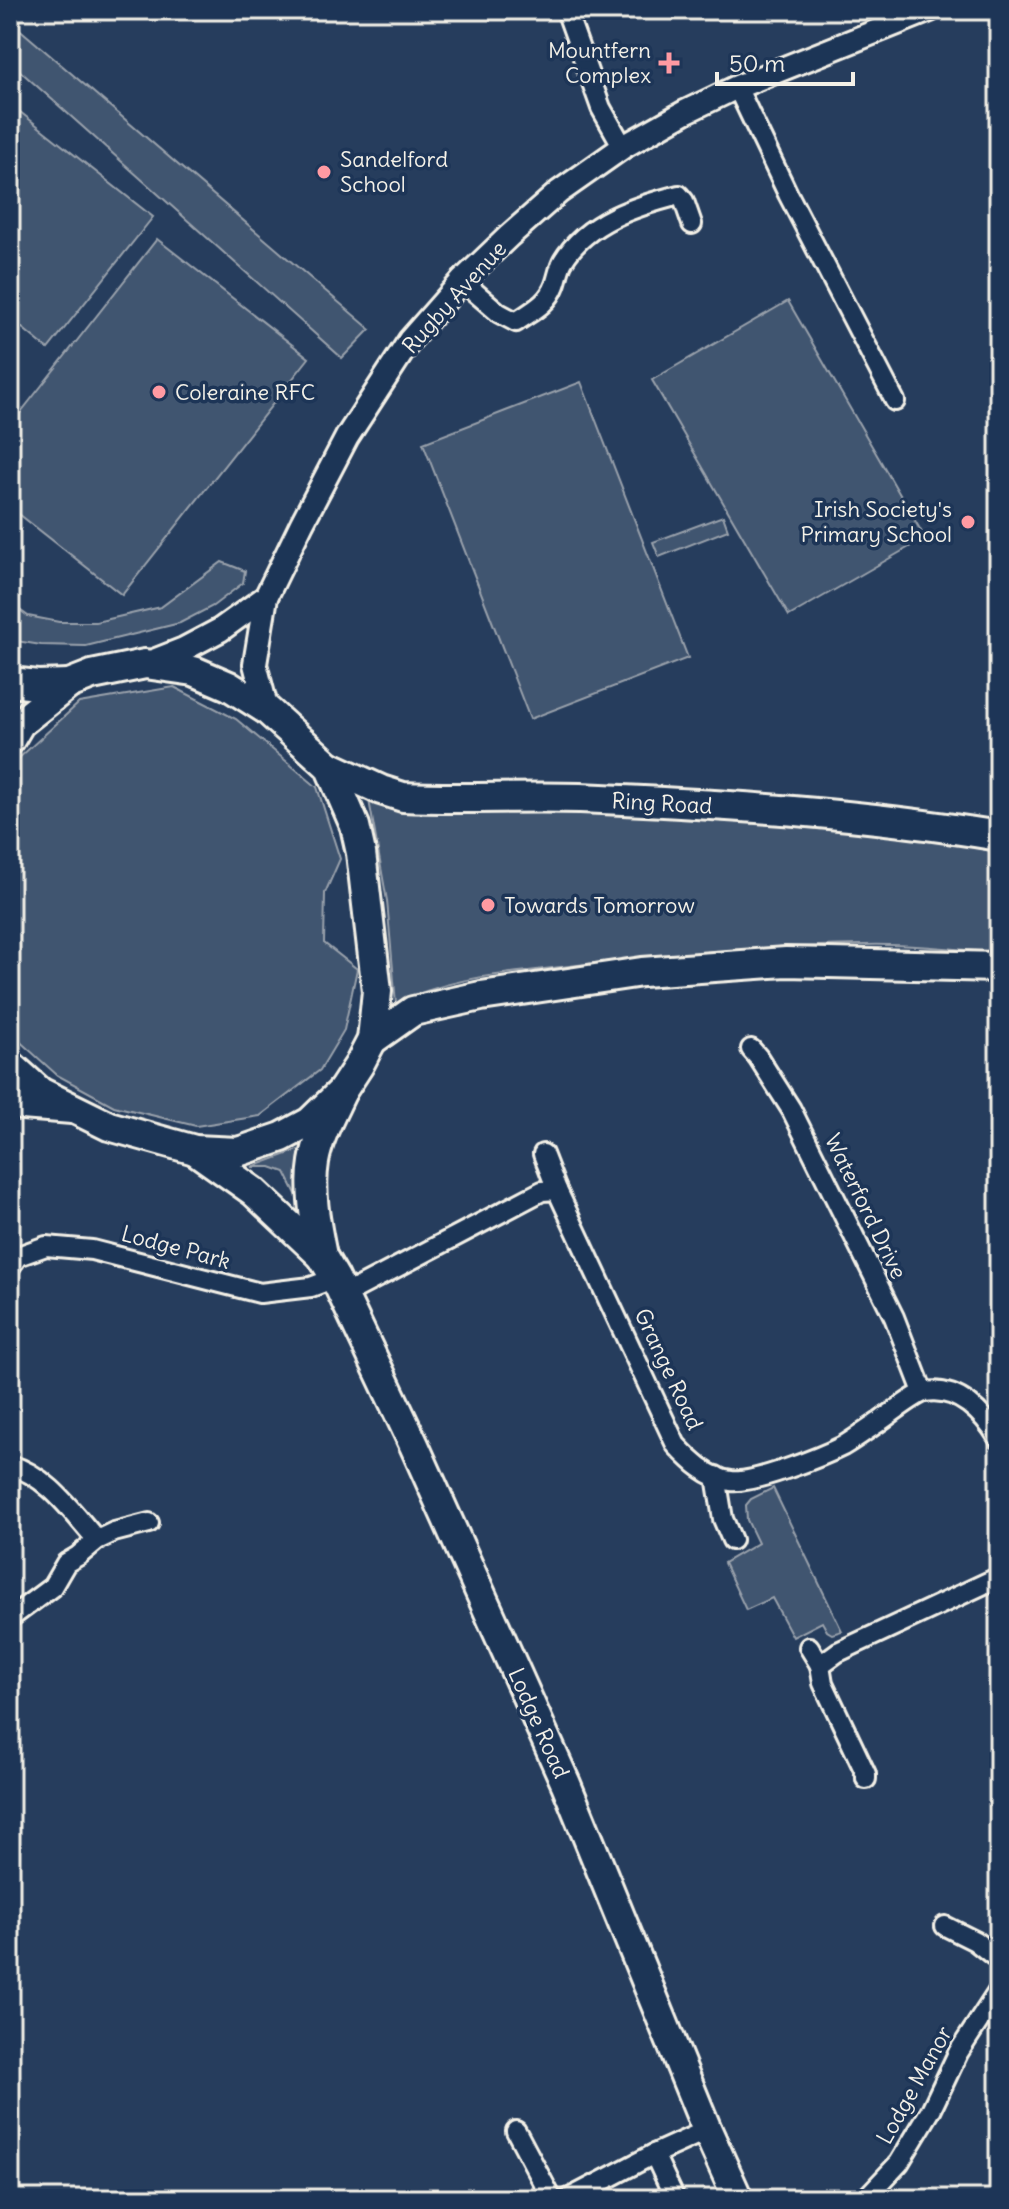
<svg xmlns="http://www.w3.org/2000/svg" width="1009" height="2209" font-family="Delius,sans-serif">
	<style>
		.green { fill: #40546f; stroke: #9aa2ac; stroke-width: 2 }
		.lines { fill: none; stroke-linecap: round; stroke-linejoin: round }
		.minor-casing { stroke: #f4f1e8; stroke-width: 24 }
		.tertiary-casing { stroke: #f4f1e8; stroke-width: 28 }
		.primary-casing { stroke: #f4f1e8; stroke-width: 34 }
		.trunk-casing { stroke: #f4f1e8; stroke-width: 34 }
		.minor { stroke: #1d3557; stroke-width: 18 }
		.tertiary { stroke: #1d3557; stroke-width: 22 }
		.primary { stroke: #1d3557; stroke-width: 28 }
		.trunk { stroke: #1d3557; stroke-width: 28 }
		.poi-dot { fill: #ff9aa2; stroke: #1d3557; stroke-width: 3 }
		.labels { text-anchor: middle; dominant-baseline: central; stroke-width: 7; stroke-linejoin: round; paint-order: stroke }
		.poi-label { font-size: 22px; fill: #f4f1e8; stroke: #1d3557; text-anchor: start }
		.street-label { font-size: 22px; fill: #f4f1e8; stroke: #1d3557 }
	</style>
	<rect width="100%" height="100%" fill="#263d5d"/>
	<filter id="ink" filterUnits="userSpaceOnUse"><feTurbulence type="fractalNoise" baseFrequency=".0125" numOctaves="2"/><feDisplacementMap in="SourceGraphic" scale="16" xChannelSelector="R" yChannelSelector="G"/><feConvolveMatrix kernelMatrix="1 2 1 2 8 2 1 2 1" color-interpolation-filters="sRGB"/></filter>
	<g filter="url(#ink)">
		<!-- green -->
		<g class="green">
			<polygon points="10,21 370,329 342,358 10,62"/>
			<polygon points="10,104 153,217 48,349 10,318"/>
			<polygon points="157,239 309,358 122,595 10,507 10,426"/>
			<polygon points="788,301 925,538 789,616 652,380"/>
			<polygon points="581,382 688,658 530,719 423,443"/>
			<polygon points="723,516 728,530 659,557 653,542"/>
			<polygon points="222,562 245,571 243,583 213,606 180,623 86,646 41,645 10,640 10,603 28,616 59,622 96,622 161,607"/>
			<polygon points="174,687 236,719 317,787 340,859 325,893 324,943 357,969 344,1030 320,1070 260,1116 196,1126 114,1106 57,1075 16,1038 10,1018 10,778 19,758 79,703"/>
			<path d="M369 800 411 810 628 812 842 827 999 849V953C955 949 910 944 865 945 764 946 662 954 561 967 505 974 447 977 396 1004L387 901Z"/>
			<polygon points="298,1150 301,1151 299,1196 297,1196 285,1172 271,1167 252,1167"/>
			<polygon points="773,1488 842,1631 832,1634 827,1631 822,1622 793,1637 772,1598 746,1610 724,1563 758,1543 747,1520 746,1505 751,1499"/>
		</g>
		<g class="lines">
			<!-- minor casing -->
			<g class="minor-casing">
				<g id="minor">
					<polyline points="566,10 601,108 623,147"/>
					<polyline points="737,87 788,194 895,401"/>
					<path d="M462 281 499 313 516 322C532 311 548 304 555 285 558 277 559 268 563 261 587 221 636 206 679 195L684 201 692 224"/>
					<polyline points="751,1049 758,1057 791,1109 894,1317 923,1392"/>
					<polyline points="543,1154 557,1190"/>
					<polyline points="10,1267 18,1256 46,1246 92,1250 260,1293 311,1287 335,1278"/>
					<path d="M344 1295 542 1191 557 1190 676 1445C691 1461 708 1478 731 1481 753 1484 821 1457 843 1446 855 1439 867 1430 879 1422 889 1415 916 1394 925 1392 958 1386 984 1414 999 1439"/>
					<path d="M10 1465C48 1476 72 1512 97 1540"/>
					<polyline points="716,1476 723,1519 732,1540"/>
					<polyline points="10,1618 52,1587 66,1563 78,1556 97,1540 114,1532 149,1523"/>
					<polyline points="809,1647 820,1665"/>
					<polyline points="866,1779 866,1774 823,1683 820,1665 838,1652 999,1577"/>
					<polyline points="945,1926 975,1941 999,1960"/>
					<polyline points="516,2131 552,2199"/>
					<polyline points="654,2154 675,2199"/>
					<polyline points="568,2199 654,2154 707,2130"/>
					<polyline points="865,2199 899,2163 931,2110 958,2053 999,1990"/>
				</g>
			</g>
			<!-- tertiary casing -->
			<g class="tertiary-casing">
				<g id="tertiary">
					<polyline points="146,664 184,649 220,630 266,597"/>
					<polyline points="267,710 255,664 266,597 302,523 347,437 410,340 462,281 509,236 559,192 623,147 685,112 737,87 930,10"/>
				</g>
			</g>
			<!-- primary casing -->
			<g class="primary-casing">
				<g id="primary">
					<polyline points="10,1104 72,1109"/>
					<polyline points="195,1150 253,1191 322,1256 335,1278 414,1445 566,1784 707,2130 738,2199"/>
					<path d="M322 1256C316 1225 309 1193 314 1162 318 1137 332 1113 342 1091"/>
				</g>
			</g>
			<!-- trunk casing -->
			<g class="trunk-casing">
				<g id="trunk">
					<polyline points="10,682 38,685 69,684"/>
					<polyline points="10,740 20,723 69,684 92,675 145,664 194,671 229,686 267,710 329,766 355,826 361,853 377,991 372,1040 359,1065 342,1091 310,1122 282,1137 238,1152 195,1150 109,1126 40,1092 10,1065"/>
					<path d="M329 766 381 790 403 797C462 800 521 796 580 798 720 804 861 813 999 836"/>
					<polyline points="372,1040 413,1011 481,996 642,972 786,962 999,967"/>
				</g>
			</g>
			<!-- minor -->
			<use href="#minor" class="minor"/>
			<!-- tertiary -->
			<use href="#tertiary" class="tertiary"/>
			<!-- primary -->
			<use href="#primary" class="primary"/>
			<!-- trunk -->
			<use href="#trunk" class="trunk"/>
		</g>
	</g>
	<!-- markers -->
	<g class="poi-dot">
		<path d="M665 51h8v8h8v8h-8v8h-8v-8h-8v-8h8z"/>
		<circle cx="324" cy="172" r="8"/>
		<circle cx="159" cy="392" r="8"/>
		<circle cx="968" cy="522" r="8"/>
		<circle cx="488" cy="905" r="8"/>
	</g>
	<g class="labels">
		<!-- poi labels -->
		<g class="poi-label">
			<text x="651" y="50" text-anchor="end">Mountfern<tspan x="651" dy="25">Complex</tspan></text>
			<text x="340" y="159">Sandelford<tspan x="340" dy="25">School</tspan></text>
			<text x="175" y="392">Coleraine RFC</text>
			<text x="952" y="509" text-anchor="end">Irish Society's<tspan x="952" dy="25">Primary School</tspan></text>
			<text x="504" y="905">Towards Tomorrow</text>
		</g>
		<!-- street labels -->
		<g class="street-label">
			<text transform="translate(454 297) rotate(-48)">Rugby Avenue</text>
			<text transform="translate(662 803) rotate(3)">Ring Road</text>
			<text transform="translate(866 1206) rotate(64)">Waterford Drive</text>
			<text transform="translate(176 1247) rotate(15)">Lodge Park</text>
			<text transform="translate(669 1369) rotate(65)">Grange Road</text>
			<text transform="translate(539 1723) rotate(66)">Lodge Road</text>
			<text transform="translate(914 2085) rotate(-61)">Lodge Manor</text>
		</g>
	</g>
	<!-- margin -->
	<rect width="1009" height="2209" fill="none" stroke="#1d3557" stroke-width="40"/>
	<rect x="20" y="20" width="969" height="2169" fill="none" stroke="#f4f1e8" stroke-width="3" filter="url(#ink)"/>
	<!-- scale -->
	<path d="M717 72v12h136v-12" fill="none" stroke="#f4f1e8" stroke-width="4"/>
	<text x="729" y="72" font-size="24" fill="#f4f1e8" stroke="#1d3557" stroke-width="6" paint-order="stroke">50 m</text>
</svg>
